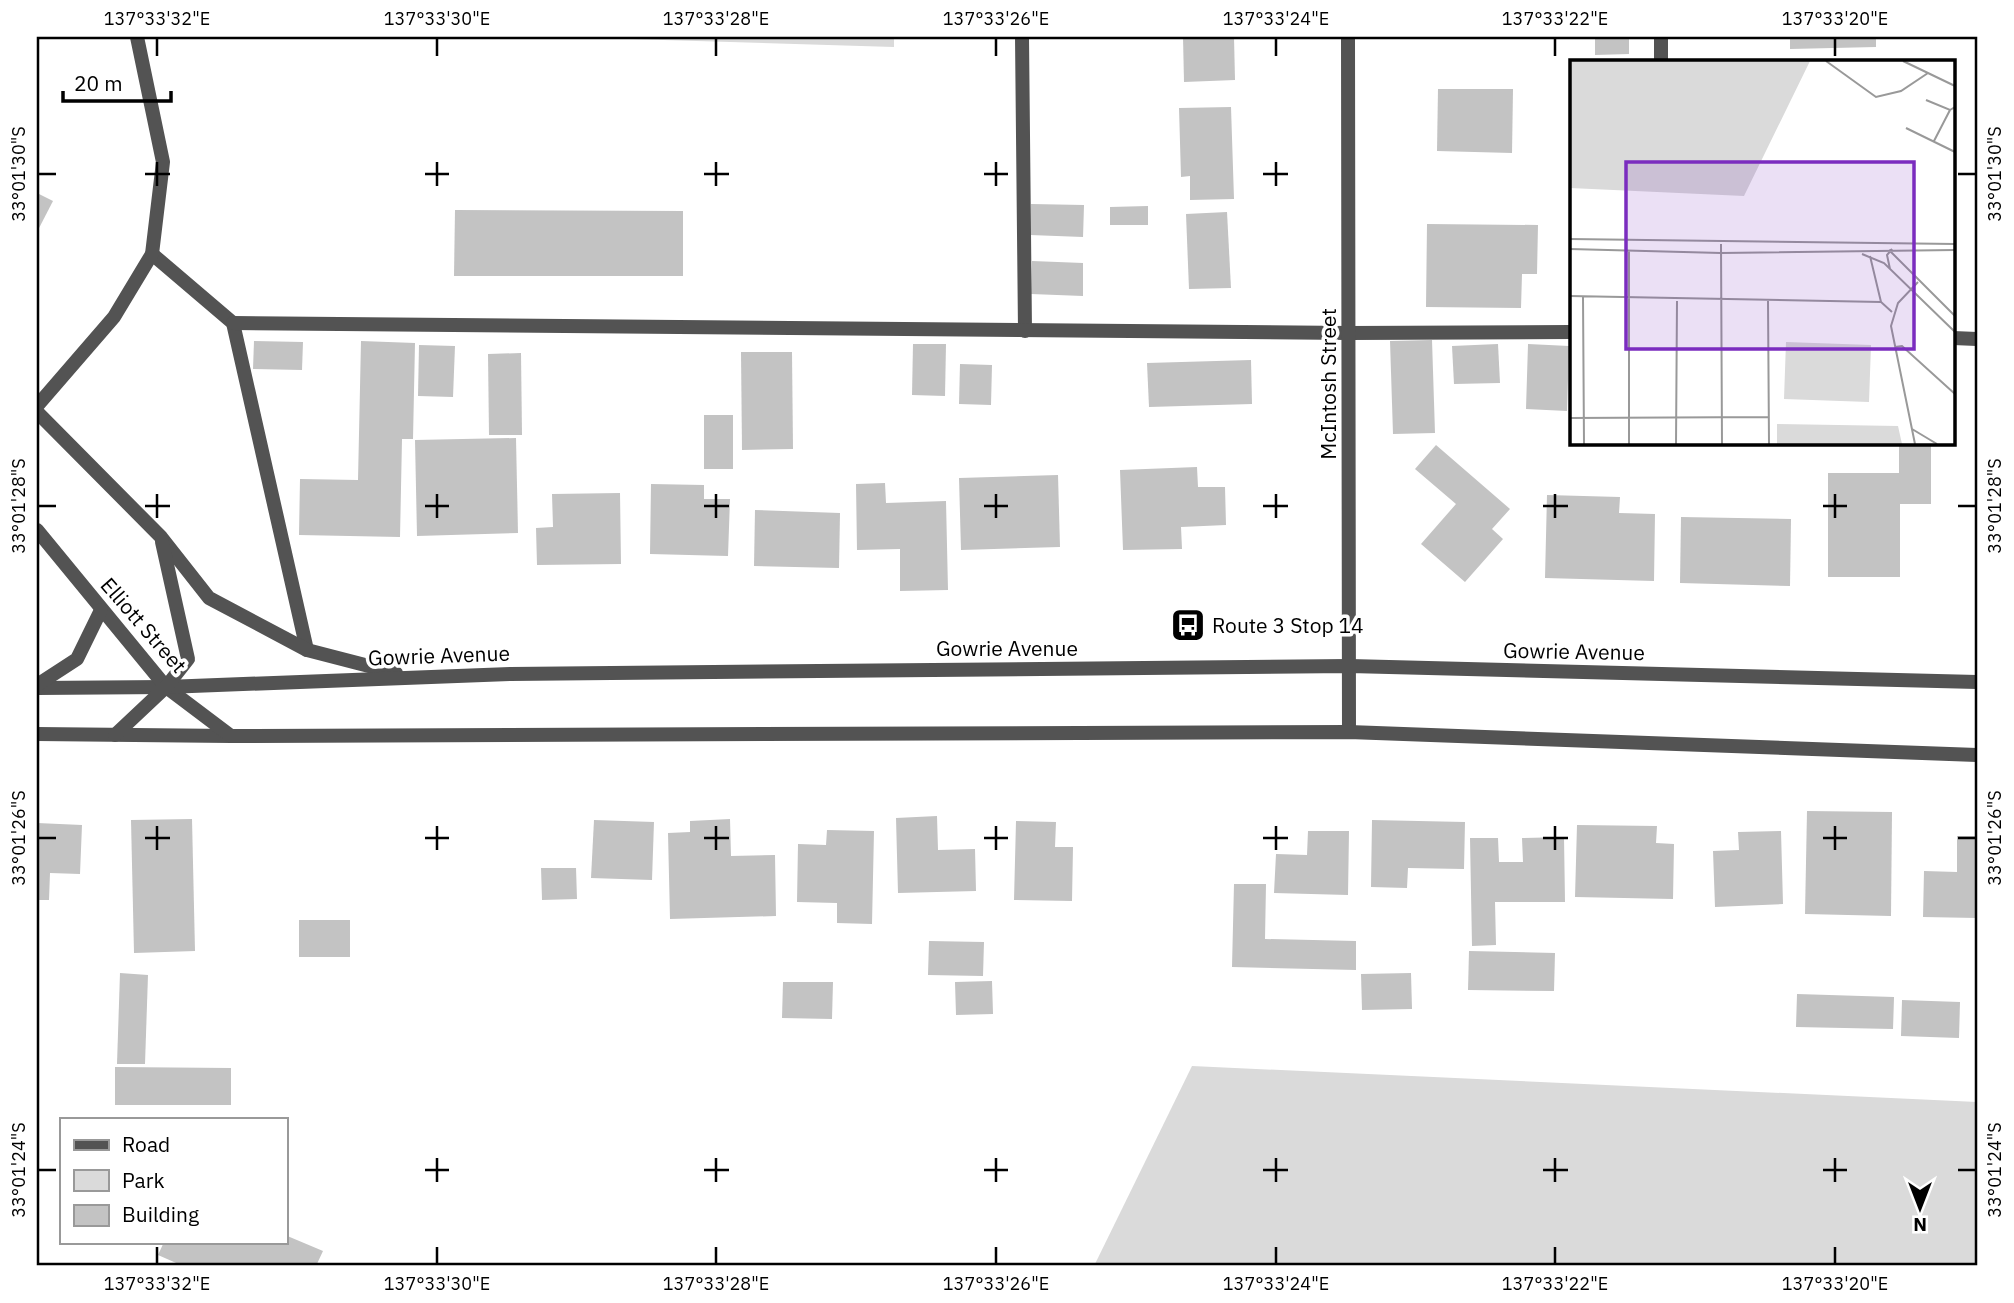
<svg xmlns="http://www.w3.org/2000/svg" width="2014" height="1303" font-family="'IBM Plex Sans',sans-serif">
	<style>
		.green { fill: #dadada }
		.building { fill: #c3c3c3 }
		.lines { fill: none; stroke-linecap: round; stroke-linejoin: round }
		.service { stroke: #535353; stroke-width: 14 }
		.minor { stroke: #535353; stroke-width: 14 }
		.tertiary { stroke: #535353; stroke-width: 14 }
		.ticks { fill: none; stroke: #000; stroke-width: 2.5 }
		.labels { text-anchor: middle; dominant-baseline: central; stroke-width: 7; stroke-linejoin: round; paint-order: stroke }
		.street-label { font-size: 21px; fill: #000; stroke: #fff }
		.poi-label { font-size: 21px; fill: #000; stroke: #fff; text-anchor: start }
		.inset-road { fill: none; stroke: #999; stroke-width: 2 }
		.view { fill: #7b2cbf; fill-opacity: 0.15; stroke: #7b2cbf; stroke-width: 3.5 }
		.inset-edge { fill: none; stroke: #000; stroke-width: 3.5 }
		.neatline { fill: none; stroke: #000; stroke-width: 2.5 }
		.ticks-label { font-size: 18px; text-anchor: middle; fill: #000 }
	</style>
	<rect width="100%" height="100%" fill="#fff"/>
	<!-- green -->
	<g class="green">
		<polygon points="562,37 894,37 894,47"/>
		<polygon points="1192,1066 1977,1102 1977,1266 1094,1266"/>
	</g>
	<!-- building -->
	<g class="building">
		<polygon points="1183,37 1234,37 1235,80 1184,82"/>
		<polygon points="1595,37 1629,37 1629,54 1595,55"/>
		<polygon points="1790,37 1876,37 1876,47 1790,49"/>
		<polygon points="1438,89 1513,89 1512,153 1437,151"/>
		<polygon points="1231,107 1234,199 1190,200 1190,176 1181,177 1179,108"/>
		<polygon points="37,193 53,201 37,232"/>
		<polygon points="1031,204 1084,205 1083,237 1030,235"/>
		<polygon points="1148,206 1148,225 1110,225 1110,207"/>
		<polygon points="455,210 683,211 683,276 454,276"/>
		<polygon points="1227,212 1231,288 1189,289 1186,214"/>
		<polygon points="1427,224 1538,225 1537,274 1522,274 1521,308 1426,307"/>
		<polygon points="1032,261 1083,263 1083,296 1031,294"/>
		<polygon points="1432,340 1435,433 1393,434 1390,341"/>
		<polygon points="254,341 303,342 302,370 253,369"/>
		<polygon points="361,341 415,343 413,439 402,439 400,537 299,535 300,479 358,480"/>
		<polygon points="913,344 946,344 945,396 912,395"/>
		<polygon points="1498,344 1500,383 1454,384 1452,346"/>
		<polygon points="1528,344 1569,346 1567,411 1526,409"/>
		<polygon points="419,345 455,346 453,397 418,396"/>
		<polygon points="741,352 792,352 793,449 742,450"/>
		<polygon points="521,353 522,435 489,435 488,354"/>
		<polygon points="1251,360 1252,404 1149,407 1147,363"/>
		<polygon points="960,364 992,365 991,405 959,404"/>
		<rect x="704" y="415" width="29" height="54"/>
		<polygon points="516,438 518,533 417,536 415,440"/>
		<polygon points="1899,443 1931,443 1931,504 1900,504 1900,577 1828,577 1828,473 1899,473"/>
		<polygon points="1436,445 1510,509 1492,529 1503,539 1465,582 1421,544 1456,504 1415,469"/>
		<polygon points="1197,467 1198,487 1225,487 1226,525 1181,527 1182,549 1123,550 1120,470"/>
		<polygon points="1058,475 1060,547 961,550 959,478"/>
		<polygon points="885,483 886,503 946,501 948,590 900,591 900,549 857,550 856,484"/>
		<polygon points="651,484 704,485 704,499 730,499 728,556 650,554"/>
		<polygon points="620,493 621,564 537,565 536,528 553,527 552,494"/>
		<polygon points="1547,495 1620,497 1619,513 1655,514 1654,581 1545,578"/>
		<polygon points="755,510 840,513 839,568 754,566"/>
		<polygon points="1681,517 1791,519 1790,586 1680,583"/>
		<polygon points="1807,811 1892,812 1891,916 1805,914"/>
		<polygon points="937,816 938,850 975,849 976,891 898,893 896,818"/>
		<polygon points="192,819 195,951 134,953 131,820"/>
		<polygon points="730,819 731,856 775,855 776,916 670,919 668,833 690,832 690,821"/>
		<polygon points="594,820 654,822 652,880 591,878"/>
		<polygon points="1372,820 1465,822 1464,869 1408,868 1407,888 1371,887"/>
		<polygon points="1016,821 1056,822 1055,847 1073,847 1072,901 1014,900"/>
		<polygon points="37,823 82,825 80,874 50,873 49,900 37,900"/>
		<polygon points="1577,825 1657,826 1656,843 1674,844 1673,899 1575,897"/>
		<polygon points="827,830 874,831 872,924 837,923 837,903 797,902 798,844 826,845"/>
		<polygon points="1308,831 1349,831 1348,895 1274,893 1276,854 1307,855"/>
		<polygon points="1781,831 1783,904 1715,907 1713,851 1739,850 1738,832"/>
		<polygon points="1957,836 1977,836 1977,918 1923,917 1924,871 1957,872"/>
		<polygon points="1564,837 1565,902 1495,902 1496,945 1472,946 1470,838 1498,838 1499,862 1523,862 1522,838"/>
		<polygon points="541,868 576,868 577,899 542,900"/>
		<polygon points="1234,884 1266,884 1265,939 1356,941 1356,970 1232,967"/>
		<rect x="299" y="920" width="51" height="37"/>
		<polygon points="929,941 984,942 983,976 928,975"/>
		<polygon points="1469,951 1555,953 1554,991 1468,990"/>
		<polygon points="120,973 148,975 145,1064 117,1064"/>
		<polygon points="1411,973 1412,1009 1362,1010 1361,974"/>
		<polygon points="992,981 993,1014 956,1015 955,982"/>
		<polygon points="783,982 833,982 832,1019 782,1018"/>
		<polygon points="1797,994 1894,997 1893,1029 1796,1027"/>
		<polygon points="1902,1000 1960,1002 1959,1038 1901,1036"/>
		<polygon points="115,1067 231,1068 231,1105 115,1105"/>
		<polygon points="285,1235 323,1251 316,1266 183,1266 158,1255 164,1242 285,1242"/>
	</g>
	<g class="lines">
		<!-- service -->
		<g class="service">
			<polyline points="1022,37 1025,331"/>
			<polyline points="1661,37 1661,61"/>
			<polyline points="152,254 233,323 307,650"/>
			<polyline points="233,323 1349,333 1571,332"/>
			<polyline points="1953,338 1977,339"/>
		</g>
		<!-- minor -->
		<g class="minor">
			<polyline points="1348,37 1349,732"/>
			<polyline points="37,406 114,317 152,254 163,162 137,37"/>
			<polyline points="37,688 166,687"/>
			<polyline points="37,734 231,736"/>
		</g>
		<!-- tertiary -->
		<g class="tertiary">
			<polyline points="37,412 161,537 209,598 307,650 396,673"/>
			<polyline points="37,530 166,687 231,736 1349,732 1977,755"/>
			<polyline points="37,685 77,659 101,610"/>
			<polyline points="166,687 510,674 1350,666 1977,682"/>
			<polyline points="115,735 166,687 188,659 162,542"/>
		</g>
	</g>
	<!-- ticks -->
	<path class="ticks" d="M157 38V56M437 38V56M716 38V56M996 38V56M1276 38V56M1555 38V56M1835 38V56M157 162V186M437 162V186M716 162V186M996 162V186M1276 162V186M38 174H56M145 174H170M425 174H449M704 174H729M984 174H1008M1263 174H1288M1958 174H1976M157 494V518M437 494V518M716 494V518M996 494V518M1276 494V518M1555 494V518M1835 494V518M38 506H56M145 506H170M425 506H449M704 506H729M984 506H1008M1263 506H1288M1543 506H1568M1823 506H1847M1958 506H1976M157 826V850M437 826V850M716 826V850M996 826V850M1276 826V850M1555 826V850M1835 826V850M38 838H56M145 838H170M425 838H449M704 838H729M984 838H1008M1263 838H1288M1543 838H1568M1823 838H1847M1958 838H1976M437 1158V1182M716 1158V1182M996 1158V1182M1276 1158V1182M1555 1158V1182M1835 1158V1182M38 1170H56M425 1170H449M704 1170H729M984 1170H1008M1263 1170H1288M1543 1170H1568M1823 1170H1847M1958 1170H1976M157 1247V1264M437 1247V1264M716 1247V1264M996 1247V1264M1276 1247V1264M1555 1247V1264M1835 1247V1264"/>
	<!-- icons -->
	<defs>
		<g id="bus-square" transform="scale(1.75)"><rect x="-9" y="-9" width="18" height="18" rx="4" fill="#000" stroke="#fff"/><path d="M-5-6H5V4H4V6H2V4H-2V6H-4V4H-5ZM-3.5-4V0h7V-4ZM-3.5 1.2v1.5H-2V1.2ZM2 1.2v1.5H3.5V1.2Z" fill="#fff"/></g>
	</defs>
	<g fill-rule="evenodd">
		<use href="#bus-square" x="1188" y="625"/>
	</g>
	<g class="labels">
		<!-- street labels -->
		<g class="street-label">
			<text transform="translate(1328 384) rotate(-90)">McIntosh Street</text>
			<text transform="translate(144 625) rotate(49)">Elliott Street</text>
			<text x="1007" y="648">Gowrie Avenue</text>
			<text transform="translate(1574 651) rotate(1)">Gowrie Avenue</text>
			<text transform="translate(439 655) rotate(-2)">Gowrie Avenue</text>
		</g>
		<!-- poi labels -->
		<g class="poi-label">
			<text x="1212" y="625">Route 3 Stop 14</text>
		</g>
	</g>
	<!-- overview -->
	<g transform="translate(1570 60)">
		<rect width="385" height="385" fill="#fff"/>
		<path d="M0 1H240L174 136 0 128ZM216 282 301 285 299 342 214 339ZM207 364 328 366 332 384H207Z" fill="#dadada"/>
		<path class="inset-road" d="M256 1 306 37 331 31 358 13M333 1 385 26M356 40 380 50 385 47M336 68 385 92M364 81 380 50M0 179 385 184M151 184 152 384M0 189 151 193 385 190M319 190 385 256M292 194 314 203 385 272M300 196 311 242 322 252M320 209 317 195 322 189M0 236 311 242M13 237 14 384M198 241 199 384M325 287 332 286 385 334M0 358 199 357M342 369 367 384M59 384V191M106 384 107 241M345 384 321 266 328 243 348 222"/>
		<path class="view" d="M56 102H344V289H56Z"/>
		<rect width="385" height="385" class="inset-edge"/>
	</g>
	<!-- border -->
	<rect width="2014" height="1303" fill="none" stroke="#ffffff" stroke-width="77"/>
	<!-- legend -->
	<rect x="60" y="1118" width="228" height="126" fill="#ffffff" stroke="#999999" stroke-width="2"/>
	<rect x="74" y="1140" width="35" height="10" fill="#535353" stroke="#999999" stroke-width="2"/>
	<text x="122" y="1152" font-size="21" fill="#000000">Road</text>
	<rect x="74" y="1170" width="35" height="21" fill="#dadada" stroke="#999999" stroke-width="2"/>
	<text x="122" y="1188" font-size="21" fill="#000000">Park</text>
	<rect x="74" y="1205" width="35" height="21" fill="#c3c3c3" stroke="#999999" stroke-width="2"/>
	<text x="122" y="1222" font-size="21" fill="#000000">Building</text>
	<!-- north arrow -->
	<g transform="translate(1920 1208) rotate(180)" stroke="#ffffff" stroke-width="5" paint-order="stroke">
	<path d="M0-5L12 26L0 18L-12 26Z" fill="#000000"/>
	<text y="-10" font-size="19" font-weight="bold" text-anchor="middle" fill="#000000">N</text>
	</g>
	<!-- scale -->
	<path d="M63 91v10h108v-10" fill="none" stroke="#000000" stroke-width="3.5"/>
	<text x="74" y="91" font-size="21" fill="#000000" stroke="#ffffff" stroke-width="5" paint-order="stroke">20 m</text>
	<rect x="38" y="38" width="1938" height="1226" class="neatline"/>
	<g class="ticks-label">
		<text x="157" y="25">137°33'32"E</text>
		<text x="437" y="25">137°33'30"E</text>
		<text x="716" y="25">137°33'28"E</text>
		<text x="996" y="25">137°33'26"E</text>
		<text x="1276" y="25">137°33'24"E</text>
		<text x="1555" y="25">137°33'22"E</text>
		<text x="1835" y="25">137°33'20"E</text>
		<text transform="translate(1995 174) rotate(-90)" y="6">33°01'30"S</text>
		<text transform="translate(19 174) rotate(-90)" y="6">33°01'30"S</text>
		<text transform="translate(1995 506) rotate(-90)" y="6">33°01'28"S</text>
		<text transform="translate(19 506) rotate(-90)" y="6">33°01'28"S</text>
		<text transform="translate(1995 838) rotate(-90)" y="6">33°01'26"S</text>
		<text transform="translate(19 838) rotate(-90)" y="6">33°01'26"S</text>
		<text transform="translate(1995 1170) rotate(-90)" y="6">33°01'24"S</text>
		<text transform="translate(19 1170) rotate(-90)" y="6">33°01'24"S</text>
		<text x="157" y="1290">137°33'32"E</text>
		<text x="437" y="1290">137°33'30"E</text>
		<text x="716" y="1290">137°33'28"E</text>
		<text x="996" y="1290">137°33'26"E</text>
		<text x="1276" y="1290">137°33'24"E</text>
		<text x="1555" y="1290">137°33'22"E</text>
		<text x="1835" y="1290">137°33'20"E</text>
	</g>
</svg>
